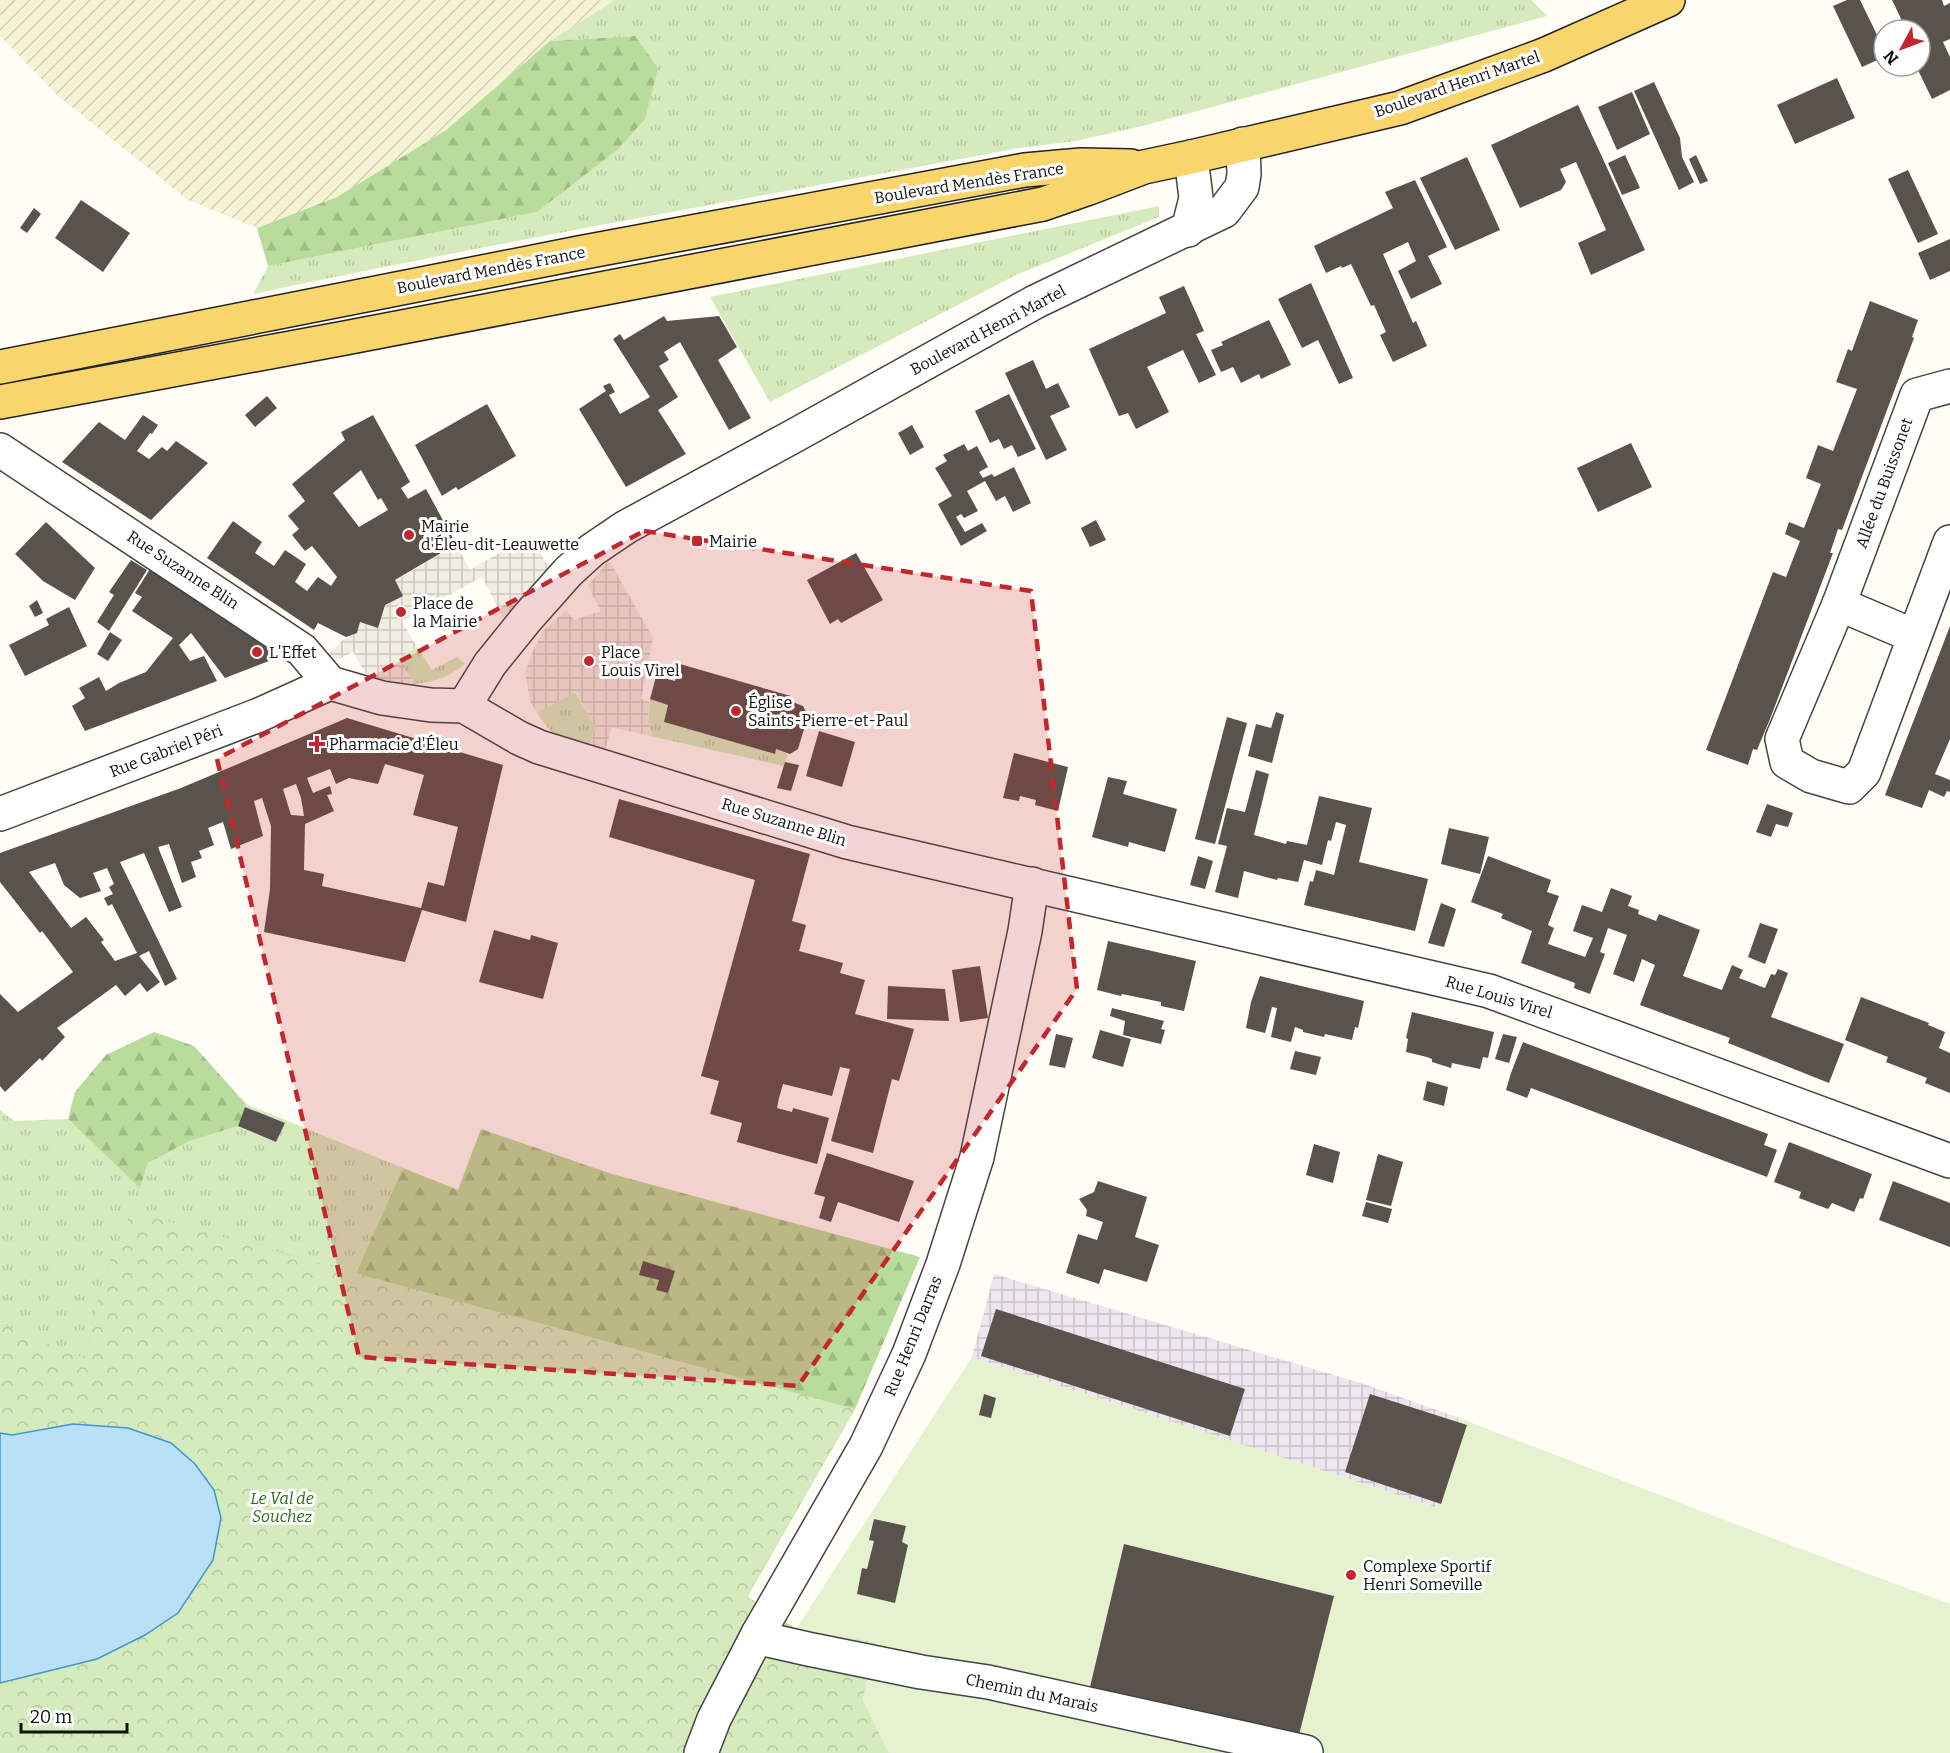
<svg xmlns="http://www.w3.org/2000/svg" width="1950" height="1753" font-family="Bitter,serif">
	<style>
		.industrial { fill: url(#industrial-grid) }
		.farmland { fill: url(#farmland-furrows) }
		.grass { fill: url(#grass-tufts) }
		.forest { fill: url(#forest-firs) }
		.park { fill: url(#park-crowns) }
		.pitch { fill: #e6f2cf }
		.plaza { fill: url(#plaza-grid) }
		.water { fill: #b9e0f7; stroke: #3f96cf; stroke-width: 1.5 }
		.building { fill: #5a524d; fill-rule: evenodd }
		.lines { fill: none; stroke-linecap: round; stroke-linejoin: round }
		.minor-casing { stroke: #444; stroke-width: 36 }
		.major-casing { stroke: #222; stroke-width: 36 }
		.minor { stroke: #fff; stroke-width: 33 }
		.major { stroke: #f9d66b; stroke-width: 33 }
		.marked { fill: #c4262e; fill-opacity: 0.2; stroke: #c4262e; stroke-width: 4.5; stroke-dasharray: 12 8; stroke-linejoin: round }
		.poi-dot { fill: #c4262e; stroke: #fff; stroke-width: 2 }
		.labels { text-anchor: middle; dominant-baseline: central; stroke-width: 6; stroke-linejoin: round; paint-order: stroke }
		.street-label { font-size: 16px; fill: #111; stroke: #fff }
		.poi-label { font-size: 16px; fill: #111; stroke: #fff; text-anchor: start }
		.park-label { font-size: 16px; font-style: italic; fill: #2f6b1f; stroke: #fff }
	</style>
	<defs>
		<pattern id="industrial-grid" width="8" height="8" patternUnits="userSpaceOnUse" patternTransform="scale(1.5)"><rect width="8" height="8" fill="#eee6ef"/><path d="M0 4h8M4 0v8" fill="none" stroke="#cbc4cc"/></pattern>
		<pattern id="farmland-furrows" width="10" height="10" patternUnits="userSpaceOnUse" patternTransform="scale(1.5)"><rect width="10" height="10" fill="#f6f3d4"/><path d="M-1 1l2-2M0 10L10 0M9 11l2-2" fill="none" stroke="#d2cfb5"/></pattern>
		<pattern id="grass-tufts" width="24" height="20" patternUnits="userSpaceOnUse" patternTransform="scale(1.5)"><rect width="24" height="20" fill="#d5ebbd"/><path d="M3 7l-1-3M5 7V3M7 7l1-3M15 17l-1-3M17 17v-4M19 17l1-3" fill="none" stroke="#b6c8a1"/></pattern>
		<pattern id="forest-firs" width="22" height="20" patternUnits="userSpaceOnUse" patternTransform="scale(1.5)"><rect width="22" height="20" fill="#b9dc9c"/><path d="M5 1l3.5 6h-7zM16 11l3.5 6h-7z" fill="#9ebc85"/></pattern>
		<pattern id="park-crowns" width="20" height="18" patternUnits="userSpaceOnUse" patternTransform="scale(1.5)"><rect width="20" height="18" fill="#d5ebbd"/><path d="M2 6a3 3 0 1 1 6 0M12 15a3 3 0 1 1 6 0" fill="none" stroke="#b6c8a1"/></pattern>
		<pattern id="plaza-grid" width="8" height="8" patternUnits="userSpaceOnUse" patternTransform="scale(1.5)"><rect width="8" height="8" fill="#f1ede2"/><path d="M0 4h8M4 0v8" fill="none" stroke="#cecac1"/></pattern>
	</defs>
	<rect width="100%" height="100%" fill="#fffdf5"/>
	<!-- industrial -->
	<polygon class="industrial" points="994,1274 1364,1384 1459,1418 1435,1507 972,1357"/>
	<!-- farmland -->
	<polygon class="farmland" points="0,0 615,0 550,41 446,130 337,197 257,228 188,200 57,95 0,36"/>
	<!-- grass -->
	<g class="grass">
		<path d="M615 0H1531L1547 16 1146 125 1076 141 1019 148C763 196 507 240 253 294L268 266 537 212 635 36 550 41Z"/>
		<polygon points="1159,206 1159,217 1016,275 770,402 710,297"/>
		<path d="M417 647 432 670 457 657 465 664C449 677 435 682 415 684L397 659Z"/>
		<path d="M575 692 595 727 587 752C561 741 553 737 537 713Z"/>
		<polygon points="650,699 668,705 664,722 774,754 776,749 788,754 784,766 654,737 648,723"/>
		<polygon points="246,1104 403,1168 356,1273 131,1212 103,1278 86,1359 0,1323 0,1110 14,1121 68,1119 140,1187 148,1163 190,1141 238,1126 276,1142 284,1123 245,1107"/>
	</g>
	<!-- forest -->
	<g class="forest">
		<polygon points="635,36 658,68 645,119 617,150 537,212 268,266 257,228 337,197 446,130 550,41"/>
		<polygon points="154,1032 194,1046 246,1104 238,1126 190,1141 148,1163 140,1188 68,1119 75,1092 106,1055"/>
		<polygon points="481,1129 612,1174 920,1257 855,1409 731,1625 347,1506 0,1323 85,1359 103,1278 131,1212 356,1273 403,1168 458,1190"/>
	</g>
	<!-- park -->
	<polygon class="park" points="131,1212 855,1409 747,1596 796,1629 875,1642 863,1700 889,1753 0,1753 0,1323 85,1359 103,1278"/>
	<!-- pitch -->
	<polygon class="pitch" points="972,1357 1435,1507 1459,1418 1793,1546 1950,1604 1950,1753 889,1753 863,1700 875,1642 796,1629"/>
	<!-- plaza -->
	<g class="plaza">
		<polygon points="530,535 549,568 503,618 482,577 402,621 417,647 397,659 415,684 382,681 365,673 353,652 337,660 328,654 346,637 357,633 360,622 385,605 395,581 456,544 470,570"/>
		<polygon points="609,560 653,638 641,699 649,702 648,723 654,737 612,727 603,756 587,752 595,727 576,692 537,713 530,701 525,672 533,651 544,630 566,610 574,620 601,611 588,586"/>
	</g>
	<!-- water -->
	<polygon class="water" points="73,1424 128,1428 171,1443 195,1464 214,1490 221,1518 213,1560 178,1613 145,1635 97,1659 0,1683 0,1433 12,1435"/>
	<!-- building -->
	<g class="building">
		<polygon points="1847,0 1860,0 1884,49 1884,57 1862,67 1833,6"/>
		<polygon points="1892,0 1942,0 1944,6 1950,3 1950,39 1943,42 1950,57 1950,90 1932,99 1916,66 1920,66 1920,30 1899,30 1898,28 1904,25"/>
		<polygon points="1837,78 1855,118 1795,144 1777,105"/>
		<polygon points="1654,82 1680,138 1682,157 1694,182 1679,190 1634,91"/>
		<polygon points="1632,92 1650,134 1617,150 1598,107"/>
		<polygon points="1578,105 1645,250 1591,275 1578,243 1606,230 1576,162 1560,169 1566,182 1561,190 1520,208 1491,145"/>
		<polygon points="1625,155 1640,188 1622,195 1608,163"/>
		<polygon points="1696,155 1708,181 1700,184 1689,159"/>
		<polygon points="1467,157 1500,230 1455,250 1420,178"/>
		<polygon points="1908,170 1938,234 1918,243 1888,179"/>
		<polygon points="1415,180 1447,247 1428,256 1442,284 1411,299 1398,271 1416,261 1408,242 1383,254 1413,323 1416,321 1427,346 1393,362 1380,335 1386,332 1374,305 1371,306 1351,264 1342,268 1341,266 1326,273 1314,246 1393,208 1385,192"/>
		<polygon points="81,200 130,233 103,272 55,238"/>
		<polygon points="34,208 41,214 27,233 20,228"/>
		<polygon points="1950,239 1950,271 1930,280 1918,253"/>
		<polygon points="1311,283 1353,378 1339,384 1318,340 1302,348 1278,299"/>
		<polygon points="1184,286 1204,331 1196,334 1216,375 1199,383 1183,350 1147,367 1169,412 1136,429 1128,413 1119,416 1089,349 1166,313 1159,297"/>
		<polygon points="1870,301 1918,320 1912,337 1914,338 1842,530 1838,529 1830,553 1833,553 1770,719 1757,750 1753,749 1748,765 1706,750 1773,572 1786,577 1800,541 1785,534 1789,522 1804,528 1821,484 1806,478 1818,445 1833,451 1857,389 1836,382 1848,349 1852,351"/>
		<polygon points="664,316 667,321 719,316 737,347 718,360 751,418 729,430 680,342 664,352 669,360 659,366 678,397 658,410 686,454 626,487 579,409 606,391 603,386 610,383 615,392 609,395 620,414 650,397 613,339 620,334 624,340"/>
		<polygon points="1269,320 1291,365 1261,379 1259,374 1241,383 1233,367 1221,372 1211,350 1223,345 1221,342"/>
		<polygon points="1033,360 1046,389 1058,383 1070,407 1050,416 1067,450 1046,460 1005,373"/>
		<polygon points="1009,394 1036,449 1018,457 1012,445 1004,449 999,439 990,443 975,411"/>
		<polygon points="267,396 277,408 255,427 245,415"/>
		<polygon points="487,404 516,456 458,490 456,487 442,496 415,445"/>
		<polygon points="143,415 158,425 152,434 150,433 137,451 149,459 162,447 167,451 176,441 208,463 151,520 62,462 99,422 125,440"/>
		<path d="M373 415 410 482 401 488 408 499 426 489 456 544 395 580 403 596 385 605 378 628 360 622 357 633 346 637 318 623 314 630 207 558 233 521 262 542 255 553 274 566 285 550 306 564 295 582 307 591 318 577 331 586 337 577 312 546 305 551 292 535 299 529 288 516 305 501 292 484 345 440 341 432ZM361 470 378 500 381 498 388 510 359 527 333 493Z"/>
		<polygon points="912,425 924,447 910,455 898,433"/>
		<polygon points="1631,443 1652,487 1598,512 1577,468"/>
		<polygon points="964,444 968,451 977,446 988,467 979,472 983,478 992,474 994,477 1014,467 1031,503 1013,512 1005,496 996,501 985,481 967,491 978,511 964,518 961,514 956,517 965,532 982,523 987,531 961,546 938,504 952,496 935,468 947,461 943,455"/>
		<polygon points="1096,520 1106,540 1090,547 1081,528"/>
		<polygon points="46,522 95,568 75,600 43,581 15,554"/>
		<polygon points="856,553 883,600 841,623 838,619 830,624 807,580"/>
		<polygon points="131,560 147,570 109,631 97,622 114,595 109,592"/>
		<polygon points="150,569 271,648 269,661 225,678 191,633 179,645 190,661 204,656 217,681 85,731 72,706 85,698 79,688 99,677 106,691 119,683 146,672 173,638 132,611 142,597 135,593"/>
		<polygon points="37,600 43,613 35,617 29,606"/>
		<polygon points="69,607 87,646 25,676 9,645 49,625 46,619"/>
		<polygon points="1950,626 1950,739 1935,774 1950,780 1950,792 1947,791 1944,797 1929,790 1922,808 1885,795"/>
		<polygon points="110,632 122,640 108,661 97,654"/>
		<polygon points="680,664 791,696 790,701 803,706 808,716 798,749 790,754 776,749 775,754 664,722 668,705 650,699 653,688 656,676 675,681"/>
		<polygon points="1276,712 1284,715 1272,763 1248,756 1256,724 1271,728"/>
		<polygon points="1227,717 1247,723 1215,844 1195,839"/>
		<path d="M347 718 503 765 466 922 422 910 405 962 264 932 270 889 271 826 262 798 254 801 263 836 231 849 223 822 208 828 214 845 199 851 202 858 191 862 196 877 182 883 169 844 158 847 182 907 169 912 144 853 120 862 177 979 165 986 149 951 139 956 160 982 147 992 140 983 125 996 116 985 57 1028 65 1037 42 1061 40 1058 5 1092 0 1086V994L18 1012 73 972 42 931 40 933 0 882V853L181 788ZM385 764 424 775 413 815 458 827 444 886 428 882 421 908 322 886 324 874 304 870 305 824 334 811 327 795 332 794 330 786 313 793 307 778 330 769 336 784 349 778 378 784ZM296 784 301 798 304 816 291 815 283 789ZM55 863 64 885 80 898 101 891 93 873 107 868 114 884 109 887 113 894 104 898 108 906 112 904 137 953 115 961 101 942 104 940 86 917 71 928 29 872Z"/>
		<polygon points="819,731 855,742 842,787 806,776"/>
		<polygon points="1014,753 1068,767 1058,811 1035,805 1036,800 1020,796 1019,801 1003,798"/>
		<polygon points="785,762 799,765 791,791 777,788"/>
		<polygon points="1256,770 1269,774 1254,835 1286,844 1287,841 1307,845 1319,796 1372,808 1359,862 1428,879 1415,931 1304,905 1310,881 1313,882 1316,870 1334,875 1346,825 1336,822 1331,841 1328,840 1322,865 1304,860 1298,882 1278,878 1277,880 1244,871 1238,898 1215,892 1227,846 1218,844 1227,808 1245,812"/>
		<polygon points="1108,777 1127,781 1123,794 1177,809 1165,852 1129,842 1128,847 1092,837"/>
		<polygon points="619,799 810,854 792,921 806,925 799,951 843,963 840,973 865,980 855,1014 914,1029 899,1081 892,1079 873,1153 831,1141 850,1069 840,1067 832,1096 783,1084 779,1098 777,1108 792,1112 793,1108 829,1118 817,1164 737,1142 742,1123 710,1114 719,1081 701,1076 755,880 609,837"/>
		<polygon points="1767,804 1793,813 1788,827 1776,824 1771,837 1756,832"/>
		<polygon points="1449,828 1489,837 1480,874 1441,864"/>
		<polygon points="1198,856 1213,861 1205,889 1190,885"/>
		<polygon points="1488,856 1551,880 1547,892 1559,896 1548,925 1554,928 1548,944 1585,957 1593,938 1573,931 1582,905 1602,912 1611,888 1632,896 1628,906 1639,910 1638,914 1656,921 1659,914 1700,930 1683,976 1722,990 1732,965 1743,970 1739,978 1765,988 1771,974 1775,975 1778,969 1788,973 1771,1017 1844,1044 1829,1083 1728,1043 1730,1038 1640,1005 1655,965 1642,959 1634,982 1613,974 1627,935 1608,928 1600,952 1605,954 1590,994 1574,988 1575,983 1521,963 1532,931 1501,918 1503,914 1471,902"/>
		<polygon points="1441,903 1456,909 1444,947 1428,943"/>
		<polygon points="1760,923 1778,929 1765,964 1748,957"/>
		<polygon points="494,930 530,940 531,935 558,943 543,999 479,982"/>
		<polygon points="1108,941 1196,961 1184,1011 1161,1006 1161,1002 1122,994 1121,996 1097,990"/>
		<polygon points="980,966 988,1018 960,1022 952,970"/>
		<polygon points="1260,976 1364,1001 1358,1028 1355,1027 1352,1040 1325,1034 1324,1037 1303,1032 1303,1030 1295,1027 1291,1042 1271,1037 1277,1008 1272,1007 1265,1033 1246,1028 1251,1002"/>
		<polygon points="888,986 945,989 949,1021 887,1019"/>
		<polygon points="1861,997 1929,1023 1928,1025 1945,1032 1939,1048 1950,1053 1950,1093 1925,1083 1927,1078 1886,1062 1888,1057 1845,1040"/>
		<polygon points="1112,1008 1164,1021 1161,1029 1165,1030 1161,1044 1123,1035 1125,1021 1110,1016"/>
		<polygon points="1412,1012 1494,1032 1488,1058 1483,1057 1480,1069 1452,1063 1451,1068 1432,1062 1432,1059 1427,1057 1406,1052 1408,1039 1406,1038"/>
		<polygon points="1100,1030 1131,1039 1123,1067 1092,1058"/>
		<polygon points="1056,1034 1073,1038 1065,1068 1049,1065"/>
		<polygon points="1503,1034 1517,1037 1509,1063 1495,1059"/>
		<polygon points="1523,1042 1768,1134 1764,1145 1777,1150 1767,1177 1531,1088 1527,1098 1506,1090 1511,1073"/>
		<polygon points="1295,1051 1321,1057 1316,1075 1290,1069"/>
		<polygon points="1427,1081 1448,1087 1444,1106 1423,1100"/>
		<polygon points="245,1107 285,1123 276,1142 238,1126"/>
		<polygon points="1789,1142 1872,1174 1863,1199 1860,1198 1854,1212 1832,1203 1828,1209 1799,1198 1801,1192 1774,1182"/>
		<polygon points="1314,1144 1340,1152 1333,1183 1306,1175"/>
		<polygon points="827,1153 914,1181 899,1222 838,1202 831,1222 819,1218 825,1197 814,1194"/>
		<polygon points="1378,1154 1403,1162 1391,1206 1366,1200"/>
		<polygon points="1098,1181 1147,1197 1135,1237 1159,1245 1147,1282 1104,1269 1099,1284 1066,1273 1078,1234 1097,1240 1103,1222 1086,1216 1087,1210 1079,1199 1094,1192"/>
		<polygon points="1893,1181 1950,1203 1950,1247 1879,1220"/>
		<polygon points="1366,1202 1392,1209 1388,1223 1362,1216"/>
		<polygon points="643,1261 675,1271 668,1293 656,1290 659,1280 639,1275"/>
		<polygon points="996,1309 1245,1389 1230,1436 981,1356"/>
		<polygon points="984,1394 996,1398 991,1418 979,1415"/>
		<polygon points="1370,1394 1467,1425 1441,1504 1345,1472"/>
		<polygon points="874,1519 906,1526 902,1542 908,1545 895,1603 857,1594 862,1568 867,1569 874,1541 869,1540"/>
		<polygon points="1124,1544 1334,1596 1298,1739 1090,1687"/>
	</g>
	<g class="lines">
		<!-- minor casing -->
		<g class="minor-casing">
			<g id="minor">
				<polyline points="1188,230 1196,198 1191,157"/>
				<polyline points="1950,386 1917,395 1839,604 1782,739 1787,762 1811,776 1849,787 1864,772 1950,542"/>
				<polyline points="0,450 302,650 330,683 382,698 431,705 464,706 519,738 539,747 847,842 1489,991 1950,1161"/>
				<polyline points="1839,604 1914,636"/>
				<polyline points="464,706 490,664 528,617 568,572 592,550 626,527 792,437 1035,302 1224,211 1242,187 1244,174 1243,144"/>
				<polyline points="0,814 259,715 330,683"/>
				<polyline points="758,1634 768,1640 808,1649 921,1672 988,1682 1306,1752"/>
				<polyline points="701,1753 714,1719 758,1634 866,1446 909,1354 943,1264 977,1157 1025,931 1032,884"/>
			</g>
		</g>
		<!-- major casing -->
		<g class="major-casing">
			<g id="major">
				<polyline points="0,367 579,253 1025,170 1081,165 1131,166"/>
				<polyline points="0,402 345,338 1043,204 1089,188 1144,167 1191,157 1400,108 1544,55 1668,0"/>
			</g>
		</g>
		<!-- minor -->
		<use href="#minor" class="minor"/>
		<!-- major -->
		<use href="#major" class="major"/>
	</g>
	<!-- marked area -->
	<path class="marked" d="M644 531 1031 591 1077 989 798 1386 359 1357 217 759Z"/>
	<!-- markers -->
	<g class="poi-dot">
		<circle cx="409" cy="535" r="6"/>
		<rect x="691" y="535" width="12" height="12" rx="3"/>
		<circle cx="401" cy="612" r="6"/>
		<circle cx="257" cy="652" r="6"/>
		<circle cx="589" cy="661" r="6"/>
		<circle cx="736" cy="711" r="6"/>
		<path d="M314 735h6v6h6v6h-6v6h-6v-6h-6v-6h6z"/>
		<circle cx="1351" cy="1575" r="6"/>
	</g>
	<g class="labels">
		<!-- street labels -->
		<g class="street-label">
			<text transform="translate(1457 84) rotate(-19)">Boulevard Henri Martel</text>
			<text transform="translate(969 183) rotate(-9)">Boulevard Mendès France</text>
			<text transform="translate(491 270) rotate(-11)">Boulevard Mendès France</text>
			<text transform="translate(988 330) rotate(-28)">Boulevard Henri Martel</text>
			<text transform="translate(1884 483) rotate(-70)">Allée du Buissonet</text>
			<text transform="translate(183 570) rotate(33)">Rue Suzanne Blin</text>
			<text transform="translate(166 751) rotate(-21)">Rue Gabriel Péri</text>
			<text transform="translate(784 822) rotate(17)">Rue Suzanne Blin</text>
			<text transform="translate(1499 997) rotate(17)">Rue Louis Virel</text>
			<text transform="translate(913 1336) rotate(-68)">Rue Henri Darras</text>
			<text transform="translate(1032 1693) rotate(12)">Chemin du Marais</text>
		</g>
		<!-- poi labels -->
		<g class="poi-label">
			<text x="421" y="526">Mairie<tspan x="421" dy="18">d'Éleu-dit-Leauwette</tspan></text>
			<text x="709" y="541">Mairie</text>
			<text x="413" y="603">Place de<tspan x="413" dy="18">la Mairie</tspan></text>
			<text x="269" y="652">L'Effet</text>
			<text x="601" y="652">Place<tspan x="601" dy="18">Louis Virel</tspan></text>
			<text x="748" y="702">Église<tspan x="748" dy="18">Saints-Pierre-et-Paul</tspan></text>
			<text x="329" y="744">Pharmacie d'Éleu</text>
			<text x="1363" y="1566">Complexe Sportif<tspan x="1363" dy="18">Henri Someville</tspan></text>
		</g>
		<!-- park labels -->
		<g class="park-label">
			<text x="282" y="1498">Le Val de<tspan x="282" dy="18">Souchez</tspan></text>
		</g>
	</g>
	<!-- north arrow -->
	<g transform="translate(1902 48) rotate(229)"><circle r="28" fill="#ffffff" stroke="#a0a0a0" stroke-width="1.5"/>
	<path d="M0-4.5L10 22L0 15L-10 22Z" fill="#c4262e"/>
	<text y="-9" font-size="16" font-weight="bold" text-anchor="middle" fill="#111111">N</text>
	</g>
	<!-- scale -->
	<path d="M21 1723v9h106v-9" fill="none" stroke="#111111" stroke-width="3"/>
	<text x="30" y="1723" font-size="18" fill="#111111" stroke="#ffffff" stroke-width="4.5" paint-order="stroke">20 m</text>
</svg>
